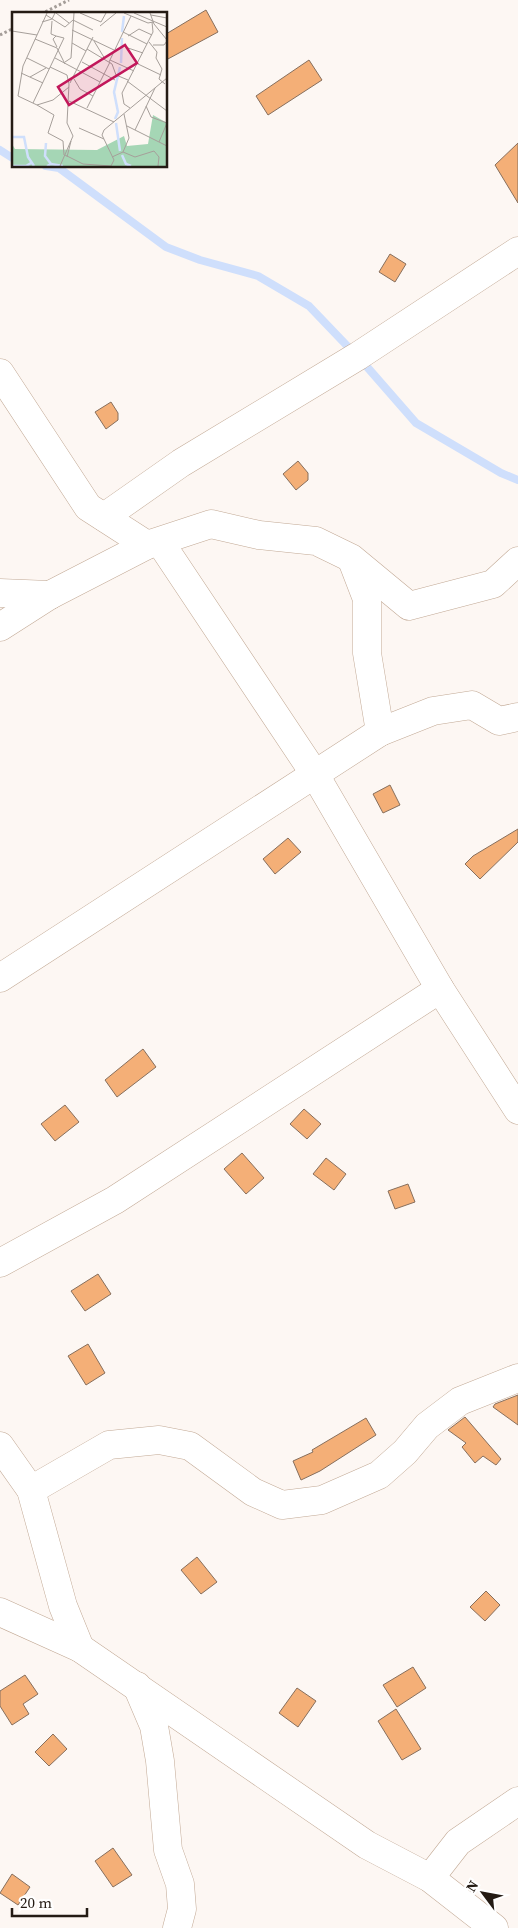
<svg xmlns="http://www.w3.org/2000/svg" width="518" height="1928" font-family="'Source Serif 4',serif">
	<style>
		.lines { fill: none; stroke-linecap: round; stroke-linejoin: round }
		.stream { stroke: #cfdffc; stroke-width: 8 }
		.building { fill: #f4af77; stroke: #876f5d }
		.minor-casing { stroke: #c2a995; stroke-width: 29 }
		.path { stroke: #a49d98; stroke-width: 3; stroke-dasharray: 2.5 2.5; stroke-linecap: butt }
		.minor { stroke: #fff; stroke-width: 28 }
		.inset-river { fill: none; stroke: #cfdffc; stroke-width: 2.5 }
		.inset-road { fill: none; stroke: #a69f9a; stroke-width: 1 }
		.view { fill: #c2185b; fill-opacity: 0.15; stroke: #c2185b; stroke-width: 2.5 }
		.inset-edge { fill: none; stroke: #241b14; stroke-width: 2.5 }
	</style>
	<rect width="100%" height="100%" fill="#fdf7f3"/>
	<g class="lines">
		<!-- stream -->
		<g class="stream">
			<polyline points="0,150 14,159"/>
			<polyline points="46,166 59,168 166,247 200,260 258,276 309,306 353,352"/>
			<polyline points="361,360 416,423 501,473 518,480"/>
		</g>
	</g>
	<!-- building -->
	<g class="building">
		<polygon points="206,10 218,32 166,60 166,34"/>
		<polygon points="309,60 322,80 268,115 256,96"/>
		<polygon points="518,143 518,203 495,165"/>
		<polygon points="390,254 406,264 395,282 379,272"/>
		<polygon points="111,402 118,413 118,420 106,429 95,412"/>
		<polygon points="298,461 308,473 308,480 296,490 283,474"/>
		<polygon points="390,785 400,805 383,813 373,794"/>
		<polygon points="518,829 518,842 480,879 465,864 473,856"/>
		<polygon points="288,838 301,852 275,874 263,859"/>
		<polygon points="143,1049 156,1067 117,1097 105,1080"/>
		<polygon points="65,1105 79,1122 55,1141 41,1124"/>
		<polygon points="304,1109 321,1124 307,1139 290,1124"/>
		<polygon points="242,1153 264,1178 246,1194 224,1169"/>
		<polygon points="326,1158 346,1174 334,1190 313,1174"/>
		<polygon points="408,1184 415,1202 395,1209 388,1191"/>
		<polygon points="98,1274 111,1294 85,1311 71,1291"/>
		<polygon points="88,1344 105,1373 86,1385 68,1356"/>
		<polygon points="518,1395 518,1425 493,1407 495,1404"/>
		<polygon points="465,1417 501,1459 496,1465 483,1456 475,1463 462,1447 466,1443 448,1430"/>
		<polygon points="366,1418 376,1435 320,1471 301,1480 293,1461 313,1452 312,1450"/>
		<polygon points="197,1557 217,1582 201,1594 181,1570"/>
		<polygon points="486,1591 500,1605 485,1621 470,1607"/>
		<polygon points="413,1667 426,1688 397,1707 383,1685"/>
		<polygon points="25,1675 38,1694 23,1704 29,1714 12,1725 0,1706 0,1691"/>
		<polygon points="297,1688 316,1701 298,1727 279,1713"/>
		<polygon points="396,1709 421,1749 402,1760 378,1721"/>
		<polygon points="53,1734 67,1749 49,1766 35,1752"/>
		<polygon points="113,1848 132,1875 113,1887 95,1861"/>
		<polygon points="12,1874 30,1887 18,1905 0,1893"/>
	</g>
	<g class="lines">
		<!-- minor casing -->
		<g class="minor-casing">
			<g id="minor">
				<polyline points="0,373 88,507 147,545"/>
				<polyline points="104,517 181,463 358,356 518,251"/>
				<polyline points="160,542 314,773 440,989 518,1110"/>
				<polyline points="352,560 367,599 367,653 380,732"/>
				<polyline points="0,593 50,595"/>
				<polyline points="0,627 50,595 147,545 211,524 259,535 316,541 351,558 409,606 493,584 518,561"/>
				<polyline points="0,978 380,732 433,711 472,705 499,721 518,717"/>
				<polyline points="0,1263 115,1200 440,989"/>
				<polyline points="0,1446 31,1490 63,1606 80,1648"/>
				<polyline points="31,1490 109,1445 159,1440 190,1446 253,1492 282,1505 322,1500 379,1475 405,1452 427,1426 460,1401 518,1378"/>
				<polyline points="0,1612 80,1648 367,1845 430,1878 494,1928"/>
				<polyline points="137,1686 154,1726 160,1761 168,1850 180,1884 182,1909 177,1928"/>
				<polyline points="430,1878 458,1842 518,1801"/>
			</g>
		</g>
		<!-- path -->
		<g class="path">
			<polyline points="41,14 69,0"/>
			<polyline points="0,35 14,28"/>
		</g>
		<!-- minor -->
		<use href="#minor" class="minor"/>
	</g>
	<!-- overview -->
	<g transform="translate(12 12)">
		<rect width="155" height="155" fill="#fdf7f3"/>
		<path d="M141 103 155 111V154H0V132L3 137 85 138 112 124 115 134 136 132Z" fill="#a5d6b5"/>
		<path class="inset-river" d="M110 20 112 4M109 51 110 26M103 107 106 100 102 80 108 55M104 111 108 139M0 125H12L16 145 22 154M34 131 33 144 39 152M110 143 114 152 119 154M0 154H14L19 151M35 154 39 152 51 154"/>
		<path class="inset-road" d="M35 1 11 54 6 84 25 93 41 88 57 75M44 1 57 11M68 1 89 10 94 1M112 1 136 11 141 10M122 1 155 15M138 1 142 12 155 28M34 3 53 15 61 8M139 3 155 6M61 8 81 18M40 9 39 22 44 24M30 10 40 7 43 1M88 14 104 1M60 18 102 38M0 19 25 23M111 20 135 32M116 24 127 17 140 23M23 27 45 36 53 52M82 29 93 47M137 30 145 40 144 46 150 57 147 67 153 72M60 31 74 39M141 33H152L155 29M45 35 41 27 44 24 52 26M116 36 131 41M75 37 100 52 104 63 116 68M15 46 37 57M43 46 88 70M98 48 122 59M53 50 59 46 62 1M70 50 103 68M97 50 119 4M126 52 149 63M38 55 55 63 57 72 55 111 61 124 48 154M9 61 31 71M18 65 34 56M62 67 68 77 81 84M115 69 155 99M58 71 81 25M57 89 102 110M21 91 52 26M25 93 42 103 36 121 51 129 52 143M134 94 139 105 155 111 147 130M75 96 98 50M118 96 112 92 110 81 141 20 140 10M115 114 155 134M67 116 92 127M123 118 143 76M111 140 117 126 112 102M53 143 71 152 99 154M55 145 59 129M100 145 111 140 123 145 142 139 147 145 146 154M99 154 102 148 90 123 92 118 155 66"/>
		<path class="view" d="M113 33 125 51 57 93 46 75Z"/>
		<rect width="155" height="155" class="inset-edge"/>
	</g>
	<!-- north arrow -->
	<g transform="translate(483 1893) rotate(302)" stroke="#ffffff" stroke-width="4" paint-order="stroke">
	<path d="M0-4L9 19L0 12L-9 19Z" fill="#241b14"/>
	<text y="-8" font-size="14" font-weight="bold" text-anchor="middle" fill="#241b14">N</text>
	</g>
	<!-- scale -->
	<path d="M12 1908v8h75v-8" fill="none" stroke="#241b14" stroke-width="2.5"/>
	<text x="20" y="1908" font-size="15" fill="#241b14" stroke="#ffffff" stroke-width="4" paint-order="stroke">20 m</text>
</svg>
